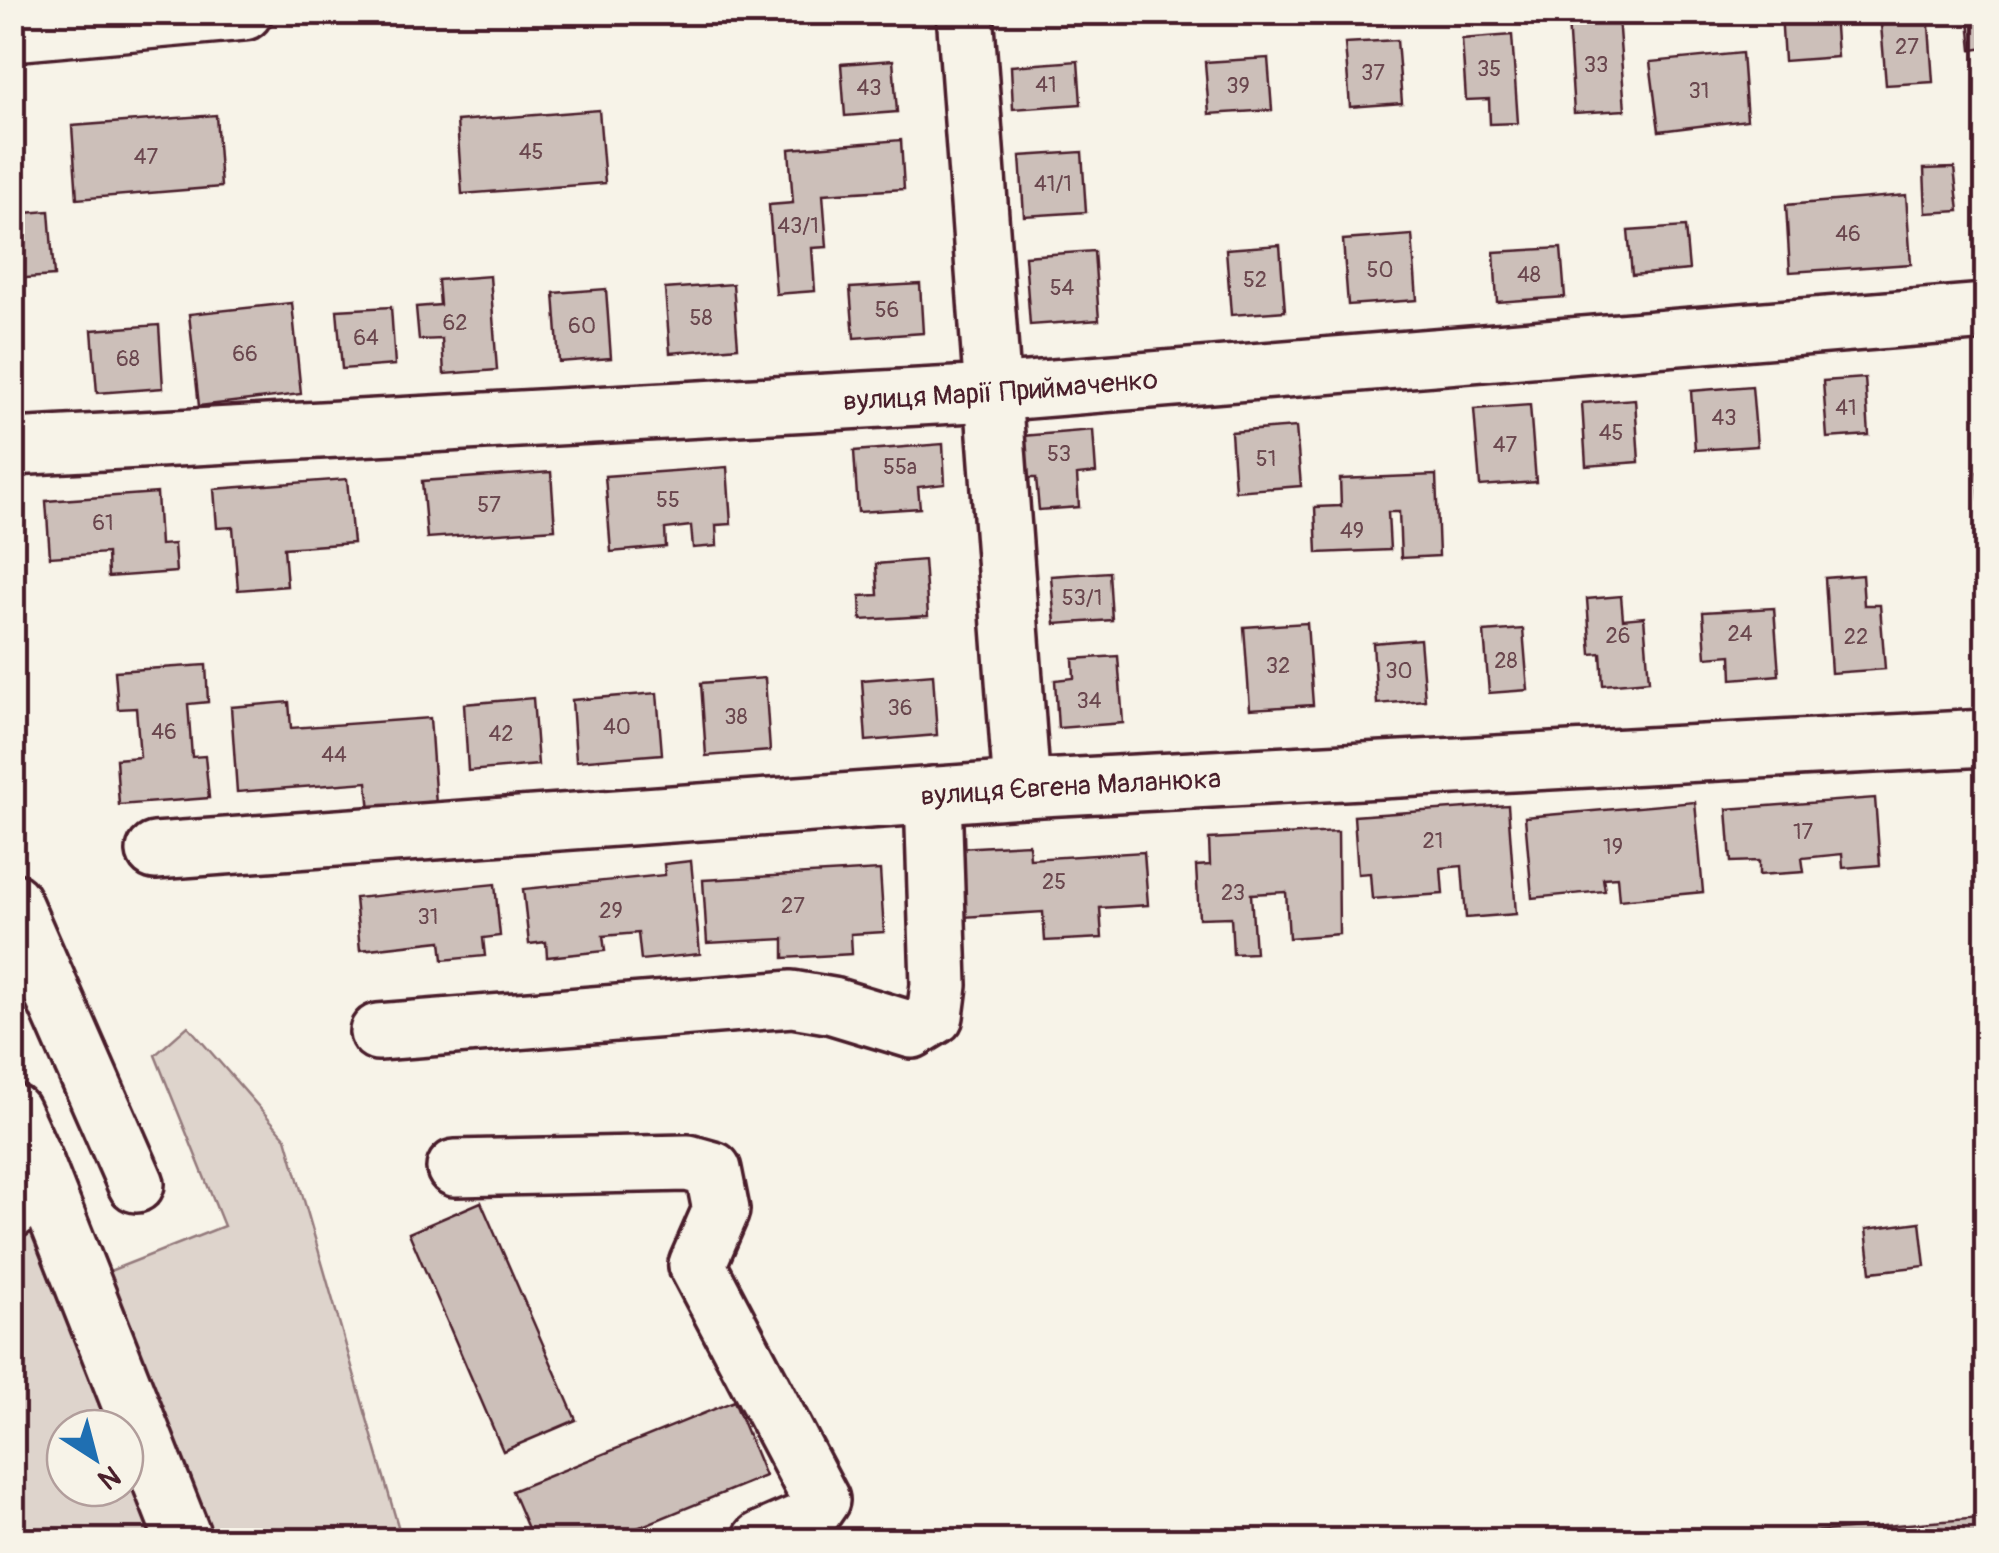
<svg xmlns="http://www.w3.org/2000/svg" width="1999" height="1553" font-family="Pangolin,sans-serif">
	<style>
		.green { fill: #ded4cc; stroke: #947a7c; stroke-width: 2.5; fill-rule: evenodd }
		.building { fill: #ccbfb9; stroke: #4a1f2b; stroke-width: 2.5 }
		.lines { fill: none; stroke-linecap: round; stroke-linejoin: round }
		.minor-casing { stroke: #4a1f2b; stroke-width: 62 }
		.minor { stroke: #f7f3e8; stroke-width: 55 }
		.labels { text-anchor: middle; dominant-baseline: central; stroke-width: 8; stroke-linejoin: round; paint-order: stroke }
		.number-label { font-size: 22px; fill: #6a474e }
		.street-label { font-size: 28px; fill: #4a1f2b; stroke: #f7f3e8 }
	</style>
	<rect width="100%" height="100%" fill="#f7f3e8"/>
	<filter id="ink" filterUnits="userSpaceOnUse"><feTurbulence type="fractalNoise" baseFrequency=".01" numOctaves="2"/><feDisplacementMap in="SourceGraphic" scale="20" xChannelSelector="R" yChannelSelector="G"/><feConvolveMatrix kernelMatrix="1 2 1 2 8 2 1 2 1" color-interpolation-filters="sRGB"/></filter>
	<g filter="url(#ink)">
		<!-- green -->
		<g class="green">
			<polygon points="188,1026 286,1138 402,1540 202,1540 97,1276 224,1226 155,1055"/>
			<path d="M12 1172 184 1540H13ZM65 1428H125V1488H65Z"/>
		</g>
		<!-- building -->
		<g class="building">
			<polygon points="1781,12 1834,12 1837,57 1784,61"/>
			<polygon points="1880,12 1928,12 1933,82 1886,85"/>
			<polygon points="1986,12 1986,48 1972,50 1969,20 1986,19"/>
			<polygon points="1618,16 1625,110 1574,113 1568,20"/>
			<polygon points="1512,35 1518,123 1490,124 1489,99 1466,100 1462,39"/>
			<polygon points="1397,40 1402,103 1350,107 1345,43"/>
			<polygon points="1742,53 1747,120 1659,131 1650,62"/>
			<polygon points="1268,58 1272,110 1209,114 1205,62"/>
			<polygon points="893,60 897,112 845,116 841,64"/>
			<polygon points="1078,61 1081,104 1013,109 1011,66"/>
			<polygon points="599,110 605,183 462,194 457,121"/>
			<polygon points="216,115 221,187 77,199 72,126"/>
			<polygon points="901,140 904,189 823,194 827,247 812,248 815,291 776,294 769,205 793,203 789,149"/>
			<polygon points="1082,152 1086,212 1024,216 1020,156"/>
			<polygon points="1954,168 1959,211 1926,213 1924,169"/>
			<polygon points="1906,195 1911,264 1790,272 1786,205"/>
			<polygon points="49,211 54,276 12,279 12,214"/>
			<polygon points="1685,227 1689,270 1632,275 1628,231"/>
			<polygon points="1412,235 1417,300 1348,305 1343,240"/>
			<polygon points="1280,245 1285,311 1231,315 1226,249"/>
			<polygon points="1561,248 1565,297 1497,302 1494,252"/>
			<polygon points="1094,251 1099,320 1030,325 1025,256"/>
			<polygon points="490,276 497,370 444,374 442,339 419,340 416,307 440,305 438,280"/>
			<polygon points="733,284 738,347 670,353 665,289"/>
			<polygon points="920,284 923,333 854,338 850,288"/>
			<polygon points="606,289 611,358 559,362 554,293"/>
			<polygon points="292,303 301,394 199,406 189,314"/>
			<polygon points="391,307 395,365 342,369 337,310"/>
			<polygon points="159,325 163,388 97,393 92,330"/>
			<polygon points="1865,378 1869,435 1827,438 1823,381"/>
			<polygon points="1752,386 1757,446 1695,450 1691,391"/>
			<polygon points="1635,399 1639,462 1586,466 1582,403"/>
			<polygon points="1530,405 1536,482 1480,486 1474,409"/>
			<polygon points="1296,427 1301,486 1235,491 1231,432"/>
			<polygon points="1093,430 1096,473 1077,475 1079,507 1039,510 1036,478 1026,478 1022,436"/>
			<polygon points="943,444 945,484 918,487 920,508 858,512 854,451"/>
			<polygon points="727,467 731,524 716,525 717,546 693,548 691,526 665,529 666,547 611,552 605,476"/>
			<polygon points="1986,471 1986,539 1983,540 1978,472"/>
			<polygon points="551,472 555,529 427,538 422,481"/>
			<polygon points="1436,475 1439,556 1401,558 1399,512 1388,512 1390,550 1317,553 1315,507 1341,506 1340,479"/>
			<polygon points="347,479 353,543 284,548 287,586 238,590 233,527 217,528 214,489"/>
			<polygon points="157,493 160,545 174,544 176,572 108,577 107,553 50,557 46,501"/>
			<polygon points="924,560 928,616 861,620 860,596 878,595 876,564"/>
			<polygon points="1109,572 1112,620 1055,624 1051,576"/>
			<polygon points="1862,575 1864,605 1880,605 1885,669 1831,673 1825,578"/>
			<polygon points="1621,596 1623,619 1644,617 1649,681 1603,685 1601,653 1591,654 1587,599"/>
			<polygon points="1774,608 1779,675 1732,679 1731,655 1706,657 1703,612"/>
			<polygon points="1307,623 1313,705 1250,709 1244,627"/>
			<polygon points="1523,629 1528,690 1489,693 1484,632"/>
			<polygon points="1420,639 1425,700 1377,704 1373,643"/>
			<polygon points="1118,656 1123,723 1058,728 1055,680 1074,678 1073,659"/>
			<polygon points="206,665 208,702 188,704 192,757 205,756 209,798 119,805 116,759 140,757 136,708 118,709 115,671"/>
			<polygon points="933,674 937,735 866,741 862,680"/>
			<polygon points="765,678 770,751 706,756 701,683"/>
			<polygon points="657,693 662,754 576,761 572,700"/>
			<polygon points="533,698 538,765 468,771 464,704"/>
			<polygon points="289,702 291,728 430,718 436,805 370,811 367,782 237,792 231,707"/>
			<polygon points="1875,798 1880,865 1843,868 1842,854 1802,858 1804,872 1759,875 1759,861 1731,862 1727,809"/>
			<polygon points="1695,802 1703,892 1619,900 1617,877 1603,878 1605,891 1532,898 1525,817"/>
			<polygon points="1508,805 1516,914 1466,918 1462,866 1441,868 1443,894 1372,899 1370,873 1358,874 1354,816"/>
			<polygon points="1338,832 1339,934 1289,938 1286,892 1251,894 1255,953 1233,954 1231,917 1199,918 1196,866 1210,865 1209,839"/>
			<polygon points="1029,844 1030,859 1144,852 1148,905 1100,908 1102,938 1045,941 1043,912 963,917 959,848"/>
			<polygon points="691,861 700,954 641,960 638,933 603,936 605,951 547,957 546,942 529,944 523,889 665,875 664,864"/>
			<polygon points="880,870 884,932 851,934 852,954 784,958 784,939 707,943 703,880"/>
			<polygon points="495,884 500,936 483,938 485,956 443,960 441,941 360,950 355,898"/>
			<polygon points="481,1202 576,1420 503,1451 409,1233"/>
			<polygon points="1920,1222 1925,1266 1871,1272 1866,1229"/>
			<polygon points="734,1401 765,1476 608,1540 533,1540 512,1491"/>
			<polygon points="1980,1518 1981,1540 1775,1540 1775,1535"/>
		</g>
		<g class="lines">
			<!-- minor casing -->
			<g class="minor-casing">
				<g id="minor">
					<polyline points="965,12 1022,789"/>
					<polyline points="12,33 244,12"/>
					<path id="s1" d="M12 447 991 393 1986 312"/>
					<path id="s2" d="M155 851 1022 789 1986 738"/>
					<polyline points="12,901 136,1184"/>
					<polyline points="378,1032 792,999 833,1006 912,1030 935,1016 939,985 933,795"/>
					<polyline points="12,1112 35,1162"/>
					<polyline points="455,1168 688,1163 713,1170 721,1210 697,1265 821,1500 807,1520 761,1540"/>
					<polyline points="12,1210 35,1162 184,1540"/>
				</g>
			</g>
			<!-- minor -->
			<use href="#minor" class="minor"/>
		</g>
	</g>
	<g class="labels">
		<!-- number labels -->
		<g class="number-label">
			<text x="1907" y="47">27</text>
			<text x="1596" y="65">33</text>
			<text x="1489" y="69">35</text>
			<text x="1373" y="73">37</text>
			<text x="1046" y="85">41</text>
			<text x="1238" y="86">39</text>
			<text x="869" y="88">43</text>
			<text x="1699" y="91">31</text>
			<text x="531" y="152">45</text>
			<text x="146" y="157">47</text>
			<text x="1053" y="184">41/1</text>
			<text x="798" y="226">43/1</text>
			<text x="1848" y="234">46</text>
			<text x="1380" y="270">50</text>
			<text x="1529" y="275">48</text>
			<text x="1255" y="280">52</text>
			<text x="1062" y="288">54</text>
			<text x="887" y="310">56</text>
			<text x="701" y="318">58</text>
			<text x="455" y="323">62</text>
			<text x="582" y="326">60</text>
			<text x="366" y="338">64</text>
			<text x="245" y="354">66</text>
			<text x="128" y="359">68</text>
			<text x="1846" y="408">41</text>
			<text x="1724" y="418">43</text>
			<text x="1611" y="433">45</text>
			<text x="1505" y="445">47</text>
			<text x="1059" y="454">53</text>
			<text x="1266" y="459">51</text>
			<text x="900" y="467">55а</text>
			<text x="668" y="500">55</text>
			<text x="489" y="505">57</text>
			<text x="103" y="523">61</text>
			<text x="1352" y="531">49</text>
			<text x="1082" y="598">53/1</text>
			<text x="1740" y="634">24</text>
			<text x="1618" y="636">26</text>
			<text x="1856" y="637">22</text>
			<text x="1506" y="661">28</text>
			<text x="1278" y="666">32</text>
			<text x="1399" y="671">30</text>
			<text x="1089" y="701">34</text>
			<text x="900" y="708">36</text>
			<text x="736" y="717">38</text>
			<text x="617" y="727">40</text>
			<text x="164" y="732">46</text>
			<text x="501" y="734">42</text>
			<text x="334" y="755">44</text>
			<text x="1803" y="832">17</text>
			<text x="1433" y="841">21</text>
			<text x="1613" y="847">19</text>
			<text x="1054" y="882">25</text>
			<text x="1233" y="893">23</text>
			<text x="793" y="906">27</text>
			<text x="611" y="911">29</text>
			<text x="428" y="917">31</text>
		</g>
		<!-- street labels -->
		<g class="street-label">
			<text stroke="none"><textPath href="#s1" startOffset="990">вулиця Марії Приймаченко</textPath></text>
			<text stroke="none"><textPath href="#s2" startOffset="918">вулиця Євгена Маланюка</textPath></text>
		</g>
	</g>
	<!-- margin -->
	<rect width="1999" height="1553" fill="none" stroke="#f7f3e8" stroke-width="50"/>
	<rect x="25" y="25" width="1949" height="1503" fill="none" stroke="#4a1f2b" stroke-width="4" filter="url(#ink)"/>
	<!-- north arrow -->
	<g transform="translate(95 1458) rotate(144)"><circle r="48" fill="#f7f3e8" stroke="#b29e9c" stroke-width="2.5"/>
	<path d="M0-8L18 38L0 25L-18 38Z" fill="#1f6fb2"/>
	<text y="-15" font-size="28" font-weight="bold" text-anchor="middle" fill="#4a1f2b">N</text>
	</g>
</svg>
